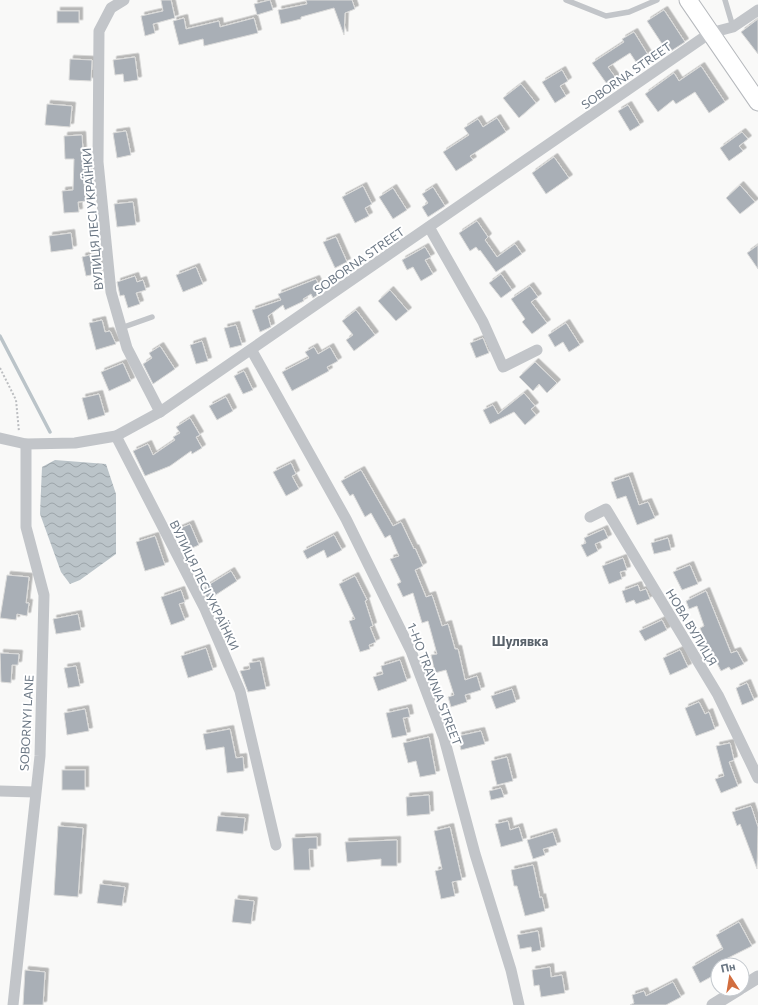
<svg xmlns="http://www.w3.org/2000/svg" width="758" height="1005" font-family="Commissioner,sans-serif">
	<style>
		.water { fill: url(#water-waves) }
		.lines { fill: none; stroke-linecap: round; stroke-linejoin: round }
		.stream { stroke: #bbc4c9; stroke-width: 3.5 }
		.building { fill: #a9afb6; stroke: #dbdbda; filter: url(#shadow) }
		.primary-casing { stroke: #b6b9bd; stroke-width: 19 }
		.path { stroke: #bcbec1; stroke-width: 2; stroke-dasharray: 2 2; stroke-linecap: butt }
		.service { stroke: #c2c5c9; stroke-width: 5.5 }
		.minor { stroke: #c2c5c9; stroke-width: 11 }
		.tertiary { stroke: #c2c5c9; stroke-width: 13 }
		.primary { stroke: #fff; stroke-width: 17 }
		.labels { text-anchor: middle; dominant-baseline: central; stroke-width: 4; stroke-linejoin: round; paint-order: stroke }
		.street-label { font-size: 12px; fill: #6c7885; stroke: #fff }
		.neighbourhood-label { font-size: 13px; font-weight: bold; fill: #59626b; stroke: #fff }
	</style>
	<defs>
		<pattern id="water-waves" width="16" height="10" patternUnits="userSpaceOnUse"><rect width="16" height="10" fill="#bbc4c9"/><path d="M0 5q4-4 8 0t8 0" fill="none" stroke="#9ca4a9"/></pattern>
		<filter id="shadow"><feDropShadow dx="3.5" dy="-3.5" stdDeviation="0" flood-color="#0004"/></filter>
	</defs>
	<rect width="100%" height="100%" fill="#f9f9f8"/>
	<!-- water -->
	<polygon class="water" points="55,460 106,464 116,494 116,554 80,580 70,584 61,572 40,514 42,467"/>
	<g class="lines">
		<!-- stream -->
		<polyline class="stream" points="0,336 50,432"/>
	</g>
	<!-- building -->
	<g class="building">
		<polygon points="161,0 171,0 175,18 153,24 155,33 145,36 141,16 163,11"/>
		<polygon points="270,0 273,10 257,15 254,4"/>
		<polygon points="306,0 352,0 355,9 345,13 344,35 334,8 301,17 301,19 281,24 278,10 307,4"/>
		<polygon points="664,10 685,42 668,53 647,21"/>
		<rect x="57" y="11" width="22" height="12"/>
		<polygon points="184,18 186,29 219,21 220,27 254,18 258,33 204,46 203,39 179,45 173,21"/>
		<polygon points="758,19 758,54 741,32"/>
		<polygon points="634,32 650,58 638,65 630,53 608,67 618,81 609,87 592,63 624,42 622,39"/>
		<polygon points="135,57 138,80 124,82 123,74 115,75 113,60"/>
		<polygon points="70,59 92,60 91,81 69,80"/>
		<polygon points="701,66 725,102 709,113 695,92 676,104 673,100 658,112 645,94 674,73 679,81"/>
		<polygon points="562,70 568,81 560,86 566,96 555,103 542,82"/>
		<polygon points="521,84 536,103 519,118 503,98"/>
		<polygon points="47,104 72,106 70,127 45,125"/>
		<polygon points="628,105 640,125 630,131 618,111"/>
		<polygon points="497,118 506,132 470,156 473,160 456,171 443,152 469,135 464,128 478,119 483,127"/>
		<polygon points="126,131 131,155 117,158 113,133"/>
		<polygon points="742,132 748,139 739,146 743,151 729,161 720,148"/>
		<polygon points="82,135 84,168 92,168 93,183 84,183 86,201 78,202 79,212 64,213 62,191 73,190 74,159 65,159 64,136"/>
		<polygon points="554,157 569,178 546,194 532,173"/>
		<polygon points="740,185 755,202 740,214 726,198"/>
		<polygon points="363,186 372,204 365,208 369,216 355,223 342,197"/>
		<polygon points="433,187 445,206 428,217 422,207 428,203 422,194"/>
		<polygon points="393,188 407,210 393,219 379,197"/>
		<polygon points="133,202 136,225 117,227 114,204"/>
		<polygon points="477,221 488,237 485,240 497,257 515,244 522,254 496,272 480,250 479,251 476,247 470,251 459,233"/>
		<polygon points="71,233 73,249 51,252 49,236"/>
		<polygon points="336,237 347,262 335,268 323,242"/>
		<polygon points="758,245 758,269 747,253"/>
		<polygon points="425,247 431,257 425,260 433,274 421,281 413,267 407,270 402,260"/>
		<polygon points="97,253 101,273 86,276 82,257"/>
		<polygon points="196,267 203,284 183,292 176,275"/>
		<polygon points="501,274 512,290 501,298 489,283"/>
		<polygon points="135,276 137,282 143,280 146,290 136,293 140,304 128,308 124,295 120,296 117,282"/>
		<polygon points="316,279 322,292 313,298 311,294 303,299 304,301 285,310 283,305 268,316 271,327 260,332 252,310 281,300 278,294"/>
		<polygon points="530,286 538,297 531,302 547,323 532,334 522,322 525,319 511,299"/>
		<polygon points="390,290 408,311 396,321 378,301"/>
		<polygon points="356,310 375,335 354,351 346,340 353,335 342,321"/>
		<polygon points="102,320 105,332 110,331 116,344 96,350 89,323"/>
		<polygon points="566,323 580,345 569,352 563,342 555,347 548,335"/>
		<polygon points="236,325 242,345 230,348 224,328"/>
		<polygon points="483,338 489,353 476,358 470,343"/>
		<polygon points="202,341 208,361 196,364 190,345"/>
		<polygon points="160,346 175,369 153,384 143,364 152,358 149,353"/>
		<polygon points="314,347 318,354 330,347 338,361 327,367 329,371 292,391 282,372 309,358 305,352"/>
		<polygon points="535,362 557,383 547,393 539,384 533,391 519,377"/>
		<polygon points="123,363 131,381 109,391 101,372"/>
		<polygon points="244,371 253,390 243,394 234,376"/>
		<polygon points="524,393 535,406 531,409 536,415 525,425 514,412 490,424 483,410 493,405 498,414"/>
		<polygon points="99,394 105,415 88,420 82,398"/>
		<polygon points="226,397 233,411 217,420 209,406"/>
		<polygon points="190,418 200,435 196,437 202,448 192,454 191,451 170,466 145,476 133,451 148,444 153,455 175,440 173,437 180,433 176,427"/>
		<polygon points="291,463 296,474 292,476 299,489 286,496 273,472"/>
		<polygon points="361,470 393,526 401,522 414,549 415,548 423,566 415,570 426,597 432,595 442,626 448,624 455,649 458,649 465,680 477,676 481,690 465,695 467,702 451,707 448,697 454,695 446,670 435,673 431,655 437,654 428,621 422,623 413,593 403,597 397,584 401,582 390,559 399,556 390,535 385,538 371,513 365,517 353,494 350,496 341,481"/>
		<polygon points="629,476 639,505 648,502 655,518 637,525 626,496 617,499 611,482"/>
		<polygon points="190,524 199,545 185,551 176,530"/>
		<polygon points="604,529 608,538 595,544 598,551 587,557 581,545 586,543 584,538"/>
		<polygon points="334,535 342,550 327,558 324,550 307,559 303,551"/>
		<polygon points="155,536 165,565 145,571 136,542"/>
		<polygon points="668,538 671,550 654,554 651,543"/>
		<polygon points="623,558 627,570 620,572 622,579 609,584 602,566"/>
		<polygon points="690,565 698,584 682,590 673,572"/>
		<polygon points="231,571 237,581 208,600 202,589"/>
		<polygon points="7,575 29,577 26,603 29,603 27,616 17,614 16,620 0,618"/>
		<polygon points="355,576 367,600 365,601 373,626 370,627 376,642 369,645 370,649 360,652 349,621 355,619 339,584"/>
		<polygon points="638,585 640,591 646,589 650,599 636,604 634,600 626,603 622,591"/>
		<polygon points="181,590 185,602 179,604 185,620 171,625 161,597"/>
		<polygon points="706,591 731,653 737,651 744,664 731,670 729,667 721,671 709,648 707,648 700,628 704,626 697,606 689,609 686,601"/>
		<polygon points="78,614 81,630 56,634 53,619"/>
		<polygon points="662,620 667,630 645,641 639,631"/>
		<polygon points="206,648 213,670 188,678 181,656"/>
		<polygon points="680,650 688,667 670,675 663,658"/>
		<polygon points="0,653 19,654 18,665 12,665 11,683 1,682"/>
		<polygon points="400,660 407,681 378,691 373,677 383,674 381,666"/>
		<polygon points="260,661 266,689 248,692 240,671 250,669 249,663"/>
		<polygon points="76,666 80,686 68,688 64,668"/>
		<polygon points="747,683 754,700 742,705 736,688"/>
		<polygon points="512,689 516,702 496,709 491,696"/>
		<polygon points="699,702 705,714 709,712 715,729 696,736 685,708"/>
		<polygon points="408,708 410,717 403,718 407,735 392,738 386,713"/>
		<polygon points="85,709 89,731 67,735 64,713"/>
		<polygon points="230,729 236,758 243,757 244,771 227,773 224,747 206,750 203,734"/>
		<polygon points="481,731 485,744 461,750 458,736"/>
		<polygon points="429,737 436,774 420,777 416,761 408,763 403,743"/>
		<polygon points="730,743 734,760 729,762 738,786 721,793 715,779 724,776 716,746"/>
		<polygon points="507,757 513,781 497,785 491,761"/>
		<rect x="62" y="770" width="23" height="20"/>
		<polygon points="501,788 504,797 491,800 489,791"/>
		<polygon points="429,795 430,814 407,816 406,797"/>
		<polygon points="751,806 758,827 757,869 740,824 737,826 732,812"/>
		<polygon points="218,816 245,818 243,834 216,831"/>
		<polygon points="508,821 510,830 519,827 523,841 501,847 495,824"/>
		<polygon points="58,826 83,828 78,897 54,895"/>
		<polygon points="450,827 462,880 452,882 455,896 441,899 435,871 442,869 434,831"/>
		<polygon points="553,832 557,845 543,849 545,855 533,859 527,840"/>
		<polygon points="317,837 317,849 309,849 310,870 294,870 292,838"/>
		<polygon points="397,840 397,866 381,866 381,859 347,862 345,842"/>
		<polygon points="533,865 540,898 542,897 545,911 525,916 517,886 514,886 511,870"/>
		<polygon points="100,884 125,887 122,906 97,903"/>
		<polygon points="235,899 254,901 251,924 232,922"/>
		<polygon points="739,922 752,946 718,963 718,973 700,983 692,967 723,949 716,935"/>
		<polygon points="538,931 541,950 532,952 531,947 520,949 517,935"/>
		<polygon points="550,967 551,977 562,975 565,993 541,997 539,985 534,986 532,970"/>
		<polygon points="25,970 45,972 43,1005 23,1005"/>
		<polygon points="673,982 681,997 666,1005 630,1005 634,1003 632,995 644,991 646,996"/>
	</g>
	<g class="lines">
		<!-- primary casing -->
		<g class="primary-casing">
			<polyline id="primary" points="688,0 758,102"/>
		</g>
		<!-- path -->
		<polyline class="path" points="0,368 16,400 19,432"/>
		<!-- service -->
		<g class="service">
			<polyline points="566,0 606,16 629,12 657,0"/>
			<polyline points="725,0 733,27"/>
			<polyline points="121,328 152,317"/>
		</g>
		<!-- minor -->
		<g class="minor">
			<polyline points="124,0 111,8 99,31 98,162 111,292 127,348 160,412"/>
			<polyline points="429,227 483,322 503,367 537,350"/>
			<polyline points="252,351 346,519 411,651 444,738 475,854 511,970 519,1005"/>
			<polyline points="116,436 205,609 240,691 276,845"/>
			<polyline points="0,438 26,444 75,443 116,436 160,412 710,33 733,27 758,10"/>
			<polyline points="590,517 606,509 718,695 758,778"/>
			<polyline points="0,791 34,792"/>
			<polyline points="13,1005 40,756 44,595 26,527 26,444"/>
		</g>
		<!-- tertiary -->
		<g class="tertiary">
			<polyline points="742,987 758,977"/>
			<polyline points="713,1005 739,989"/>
		</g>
		<!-- primary -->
		<use href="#primary" class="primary"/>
	</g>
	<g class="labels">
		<!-- street labels -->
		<g class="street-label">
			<text transform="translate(626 75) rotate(-35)">SOBORNA STREET</text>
			<text transform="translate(92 219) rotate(-95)">ВУЛИЦЯ ЛЕСІ УКРАЇНКИ</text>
			<text transform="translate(359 260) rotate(-35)">SOBORNA STREET</text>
			<text transform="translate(205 585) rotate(64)">ВУЛИЦЯ ЛЕСІ УКРАЇНКИ</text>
			<text transform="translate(692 627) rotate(59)">НОВА ВУЛИЦЯ</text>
			<text transform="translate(435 684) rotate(69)">1-HO TRAVNIA STREET</text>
			<text transform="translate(26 723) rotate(-87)">SOBORNYI LANE</text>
		</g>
		<!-- neighbourhood labels -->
		<g class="neighbourhood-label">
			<text x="520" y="641">Шулявка</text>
		</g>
	</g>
	<!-- north arrow -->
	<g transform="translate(730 977) rotate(348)"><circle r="19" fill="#ffffff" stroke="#c4c9ce"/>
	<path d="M0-3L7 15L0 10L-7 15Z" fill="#d26e3f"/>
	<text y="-6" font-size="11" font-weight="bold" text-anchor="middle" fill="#6c7885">Пн</text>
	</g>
</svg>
